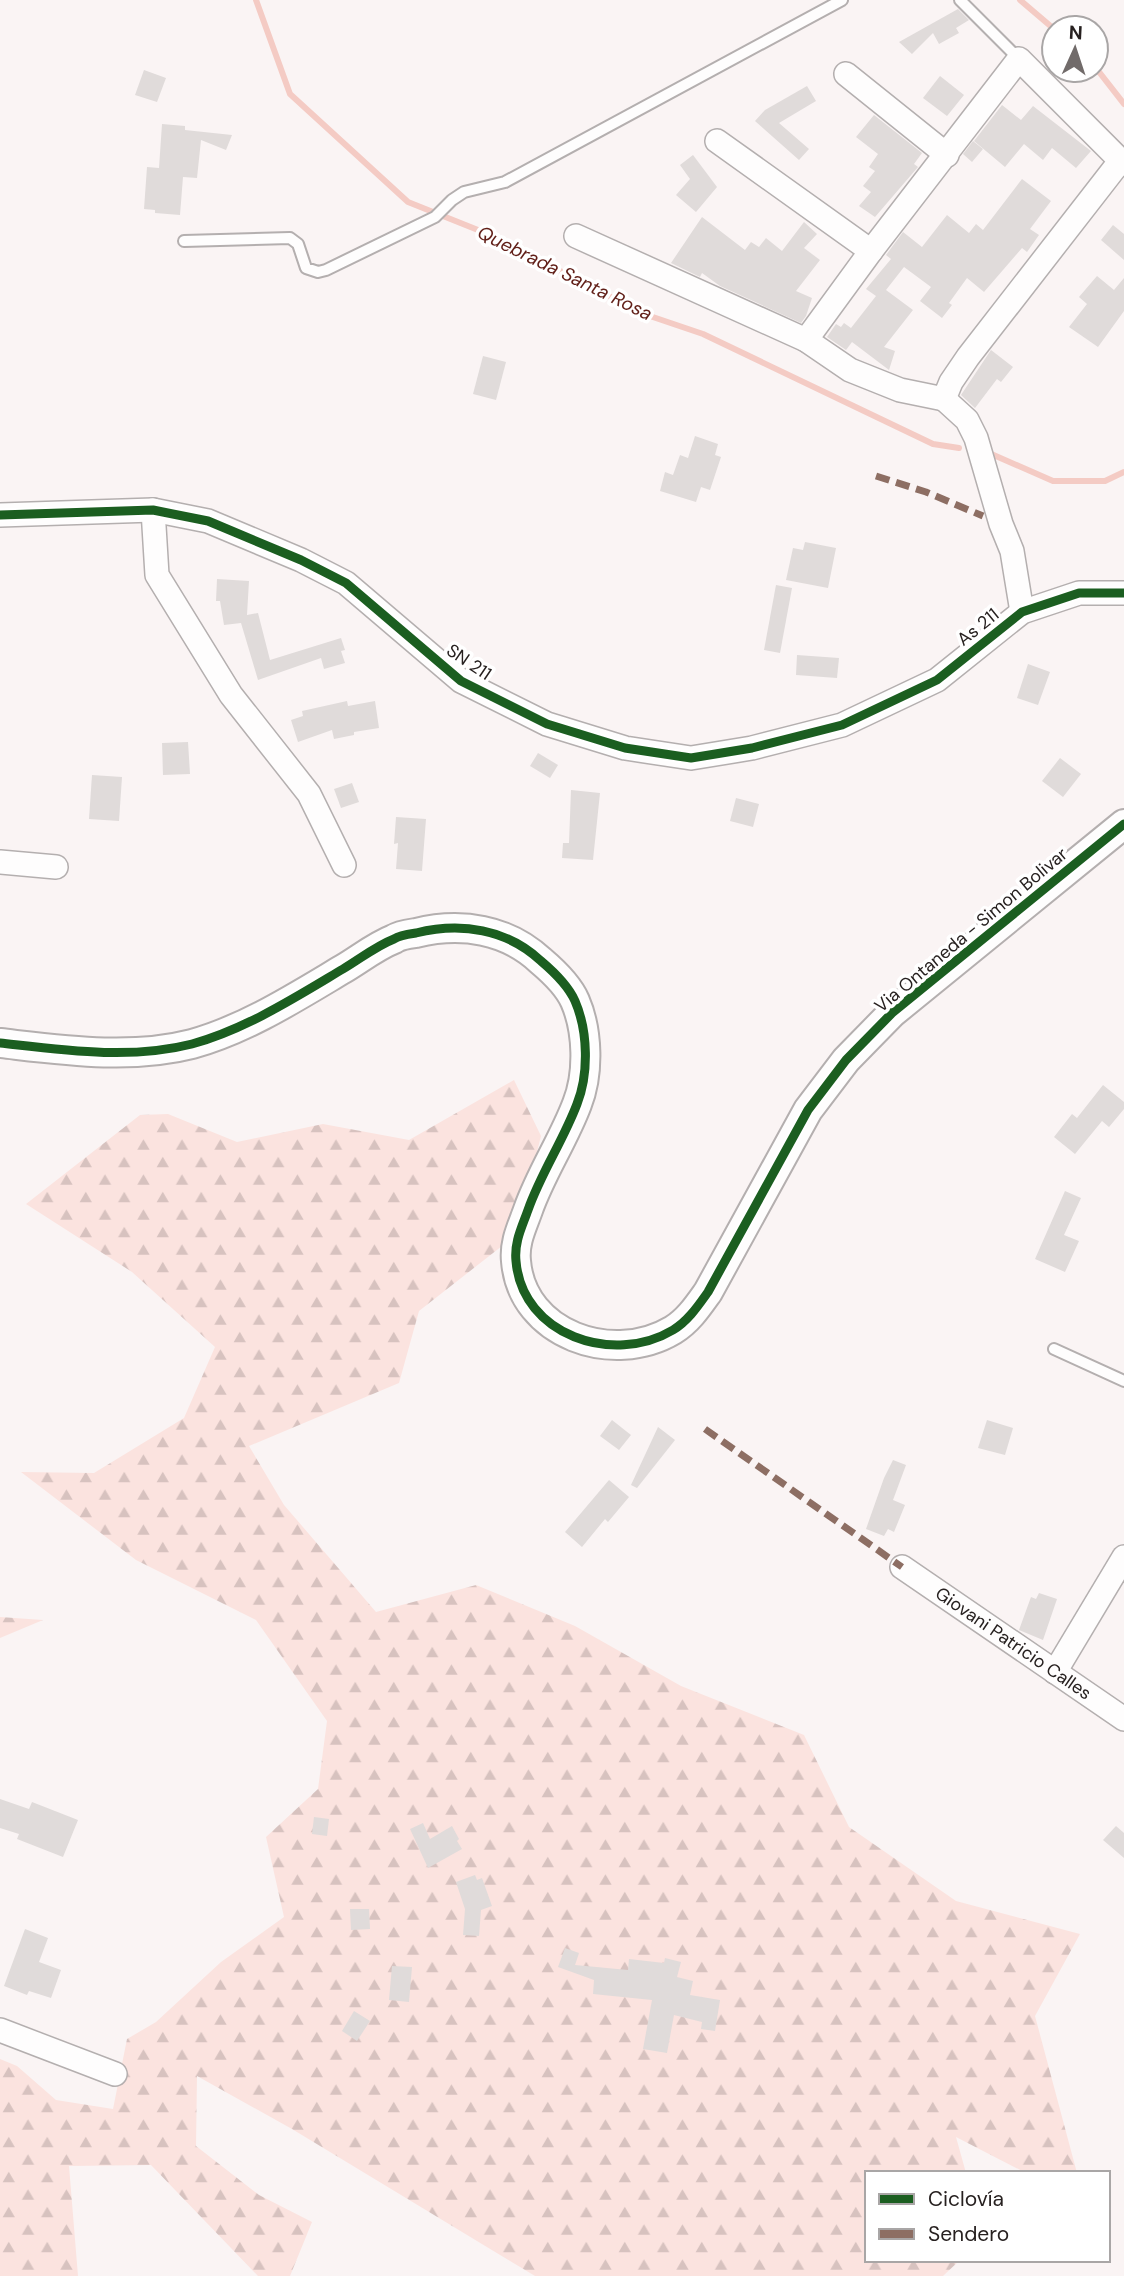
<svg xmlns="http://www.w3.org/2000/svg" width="1124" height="2276" font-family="'DM Sans',sans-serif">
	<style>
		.forest { fill: url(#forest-firs) }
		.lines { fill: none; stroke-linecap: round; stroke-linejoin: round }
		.stream { stroke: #f4cbc4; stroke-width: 6 }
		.building { fill: #e0dbda }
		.service-casing { stroke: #b4afaf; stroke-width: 14 }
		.minor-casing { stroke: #b4afaf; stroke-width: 26 }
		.tertiary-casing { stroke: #b4afaf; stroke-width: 32 }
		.service { stroke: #fefdfd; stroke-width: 10 }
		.minor { stroke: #fefdfd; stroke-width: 23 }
		.tertiary { stroke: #fefdfd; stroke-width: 28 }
		.quiet { stroke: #8d6e63; stroke-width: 7; stroke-dasharray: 14 7; stroke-linecap: butt }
		.cycleway-casing { stroke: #fff; stroke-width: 13 }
		.cycleway { stroke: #1b5e20; stroke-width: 9 }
		.labels { text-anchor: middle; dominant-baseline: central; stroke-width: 7; stroke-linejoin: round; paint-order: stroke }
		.street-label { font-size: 18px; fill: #272120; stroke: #fff }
		.water-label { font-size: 19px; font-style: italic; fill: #611f18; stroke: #fff }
	</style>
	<defs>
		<pattern id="forest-firs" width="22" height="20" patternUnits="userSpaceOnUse" patternTransform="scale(1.75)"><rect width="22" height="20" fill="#fbe3df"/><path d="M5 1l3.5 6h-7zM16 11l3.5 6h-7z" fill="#d7c2bf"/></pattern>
	</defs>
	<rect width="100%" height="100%" fill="#faf4f4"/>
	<!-- forest -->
	<g class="forest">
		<polygon points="514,1080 541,1136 516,1235 419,1311 399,1383 249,1446 284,1505 376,1612 476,1585 575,1626 681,1686 804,1735 849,1827 956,1901 1080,1934 1035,2016 1077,2173 1026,2173 956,2137 966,2173 867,2173 867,2260 960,2260 943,2276 535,2276 292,2129 197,2076 196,2146 259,2195 312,2222 290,2276 258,2276 151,2165 69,2166 78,2276 0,2276 0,2059 17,2066 56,2100 113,2109 127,2039 156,2022 221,1962 284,1917 266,1837 318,1789 327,1721 256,1620 136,1560 21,1472 94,1473 184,1418 215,1347 132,1272 26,1204 140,1115 168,1114 237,1142 323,1124 409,1140"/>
		<polygon points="0,1617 43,1620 0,1638"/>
	</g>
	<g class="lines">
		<!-- stream -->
		<g class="stream">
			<polyline points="256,0 290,94 408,202 488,234 644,314 703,334 933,444 959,448"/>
			<polyline points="1020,0 1054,29"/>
			<polyline points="1096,68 1124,104"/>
			<polyline points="989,453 1053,481 1105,481 1124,472"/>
		</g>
	</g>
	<!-- building -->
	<g class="building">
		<polygon points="958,9 969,20 956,28 959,33 939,44 933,33 912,54 899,42"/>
		<polygon points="144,70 166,78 157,102 135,95"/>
		<polygon points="940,76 964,95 947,116 923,98"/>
		<polygon points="807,86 816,101 779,123 809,149 799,160 755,121 765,110"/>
		<polygon points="1002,105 1021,120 1033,106 1091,151 1076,168 1052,148 1043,160 1024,144 1005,167 974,141"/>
		<polygon points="874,115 922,153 914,164 918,167 875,217 859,206 871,192 863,186 875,171 869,167 878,154 856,137"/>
		<polygon points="162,124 185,126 185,130 232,135 226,150 201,140 197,178 183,177 180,215 155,213 155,210 144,209 147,167 159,168"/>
		<polygon points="973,141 983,149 972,162 963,154"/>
		<polygon points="693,155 717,187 696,212 676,195 690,179 680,165"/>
		<polygon points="1022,179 1051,201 1030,229 1039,235 1027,252 1022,248 984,292 967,278 949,303 952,305 942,318 920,301 931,287 904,267 886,290 913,310 884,347 895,351 889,370 852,342 846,350 827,337 836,324 841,327 844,323 851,328 876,296 866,289 891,259 886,255 903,232 922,247 947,215 969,233 976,224 983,230"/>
		<polygon points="702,217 745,250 751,242 759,247 766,238 782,251 804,222 817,234 804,248 820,260 796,291 812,298 806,316 801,323 720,286 702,273 700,277 671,263"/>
		<polygon points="1113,225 1124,234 1124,260 1101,240"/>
		<polygon points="1097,276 1114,290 1124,278 1124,311 1098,347 1069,327 1087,304 1079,297"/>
		<polygon points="991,350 1013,367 1001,382 997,379 975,408 961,395"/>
		<polygon points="483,356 506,362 496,400 473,394"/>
		<polygon points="695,436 718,444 715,455 721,457 710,490 701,487 696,502 660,491 665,472 673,475 680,455 688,458"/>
		<polygon points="805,542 836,548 828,588 786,580 793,548 803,550"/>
		<polygon points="217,579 249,581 247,615 258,613 270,660 341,638 345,650 341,651 345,663 324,669 321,658 258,680 241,623 224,625 220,601 216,601"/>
		<polygon points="776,585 792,588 780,653 764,650"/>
		<polygon points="797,655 839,658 837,678 796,675"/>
		<polygon points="1028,664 1050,672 1038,705 1017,698"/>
		<polygon points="347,701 348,706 375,701 379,728 354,732 354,735 334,739 332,730 298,742 291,720 303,716 302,711"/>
		<polygon points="188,742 190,774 163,775 162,743"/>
		<polygon points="538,753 558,765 550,778 530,766"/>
		<polygon points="1060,758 1081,774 1063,797 1042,781"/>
		<polygon points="92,775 122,777 119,821 89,819"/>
		<polygon points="352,783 359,802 341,808 334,789"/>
		<polygon points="571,790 600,793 593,860 562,858 563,843 569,843"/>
		<polygon points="736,798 759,804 753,827 730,821"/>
		<polygon points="396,817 426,819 422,871 396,869 398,843 394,844"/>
		<polygon points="1103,1085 1124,1102 1124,1109 1109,1127 1102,1121 1075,1154 1054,1137 1072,1114 1077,1118"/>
		<polygon points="1065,1191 1081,1198 1064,1235 1079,1241 1065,1272 1035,1259"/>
		<polygon points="612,1420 631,1435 619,1450 600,1436"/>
		<polygon points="987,1420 1013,1428 1005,1455 978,1448"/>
		<polygon points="658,1427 675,1440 637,1488 631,1485"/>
		<polygon points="893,1460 906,1465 893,1500 905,1505 894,1532 888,1529 884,1536 866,1529 884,1478"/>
		<polygon points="609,1480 629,1497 608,1522 605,1519 582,1547 565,1532"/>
		<polygon points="1039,1593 1057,1599 1043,1640 1019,1630 1031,1597 1036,1599"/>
		<polygon points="0,1799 29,1809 32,1802 78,1820 63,1857 17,1839 19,1834 0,1828"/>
		<polygon points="314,1817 329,1819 327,1836 312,1834"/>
		<polygon points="423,1823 430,1839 452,1826 459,1839 457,1841 462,1849 428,1868 410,1829"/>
		<polygon points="1116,1826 1124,1833 1124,1858 1103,1840"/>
		<polygon points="475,1875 477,1880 482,1878 492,1906 481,1910 479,1936 463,1935 465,1909 456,1882"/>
		<polygon points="350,1909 369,1909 370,1929 351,1930"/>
		<polygon points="25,1929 48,1938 39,1962 61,1970 51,1998 29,1991 27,1995 4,1986"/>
		<polygon points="565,1948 579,1953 575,1965 628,1970 629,1959 664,1963 665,1958 681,1962 677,1977 693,1981 690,1995 720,2000 715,2031 701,2029 702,2022 674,2015 667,2053 643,2049 652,2000 593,1994 594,1980 558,1967"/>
		<polygon points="392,1966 412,1967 409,2002 389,2000"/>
		<polygon points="354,2011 370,2021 357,2041 342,2031"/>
	</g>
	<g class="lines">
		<!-- service casing -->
		<g class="service-casing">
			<g id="service">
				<polyline points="960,0 1019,59"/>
				<polyline points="184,241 290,238 298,244 306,268 318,272 326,270 435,217 452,200 464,192 505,182 842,0"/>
				<polyline points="1054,1349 1124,1381"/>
			</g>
		</g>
		<!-- minor casing -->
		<g class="minor-casing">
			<g id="minor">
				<polyline points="846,74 947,155"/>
				<polyline points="717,141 871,251"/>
				<polyline points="576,236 806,340 850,370 900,390 944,399"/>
				<polyline points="806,340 871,251 1019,59 1124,164"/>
				<polyline points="153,510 157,575 231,695 309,794 344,865"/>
				<polyline points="0,515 153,510 208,521 301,560 346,583 461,681 547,724 625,748 691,758 752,748 842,725 937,680 1022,612 1079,593 1124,593"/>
				<polyline points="1022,612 1012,551 1001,524 976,438 967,420 944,399 951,382 968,357 1121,160"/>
				<polyline points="0,862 56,867"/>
				<path id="s1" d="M902 1567 1124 1719"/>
				<polyline points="1055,1672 1124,1557"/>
				<polyline points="0,2030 115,2074"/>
			</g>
		</g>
		<!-- tertiary casing -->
		<g class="tertiary-casing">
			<path id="tertiary" d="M0 1043C62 1050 130 1060 192 1044 246 1029 296 997 343 969 360 959 376 946 394 939 400 935 409 934 416 933 461 922 507 929 541 961 554 972 568 985 575 1001 588 1031 589 1074 577 1104 563 1141 541 1173 528 1210 522 1227 514 1242 516 1261 522 1335 613 1366 673 1330 688 1321 698 1306 708 1292L808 1110 846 1060 892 1013 1124 824"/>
		</g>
		<!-- service -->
		<use href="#service" class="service"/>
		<!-- minor -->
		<use href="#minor" class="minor"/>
		<!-- tertiary -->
		<use href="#tertiary" class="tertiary"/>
		<!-- quiet -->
		<g class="quiet">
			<polyline points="876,476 926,492 983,516"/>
			<polyline points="705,1429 902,1567"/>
		</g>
		<!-- cycleway casing -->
		<g class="cycleway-casing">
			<g id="cycleway">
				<polyline points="0,515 153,510 208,521 301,560 346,583 461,681 547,724 625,748 691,758 752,748 842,725 937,680 1022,612 1079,593 1124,593"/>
				<path d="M0 1043C62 1050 130 1060 192 1044 246 1029 296 997 343 969 360 959 376 946 394 939 400 935 409 934 416 933 461 922 507 929 541 961 554 972 568 985 575 1001 588 1031 589 1074 577 1104 563 1141 541 1173 528 1210 522 1227 514 1242 516 1261 522 1335 613 1366 673 1330 688 1321 698 1306 708 1292L808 1110 846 1060 892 1013 1124 824"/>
			</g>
		</g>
		<!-- cycleway -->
		<use href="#cycleway" class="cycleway"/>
	</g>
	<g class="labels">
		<!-- street labels -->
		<g class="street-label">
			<text transform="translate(978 627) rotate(-39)">As 211</text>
			<text transform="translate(469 662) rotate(34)">SN 211</text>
			<text transform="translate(971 930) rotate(-40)">Via Ontaneda - Simon Bolivar</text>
			<text stroke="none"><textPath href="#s1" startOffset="135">Giovani Patricio Calles</textPath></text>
		</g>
		<!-- water labels -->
		<g class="water-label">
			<text transform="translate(565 273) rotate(26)">Quebrada Santa Rosa</text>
		</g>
	</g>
	<!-- legend -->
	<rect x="865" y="2171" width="245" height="91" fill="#ffffff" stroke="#a9a6a6" stroke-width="2"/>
	<rect x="879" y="2194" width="35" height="10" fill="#1b5e20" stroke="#a9a6a6" stroke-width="2"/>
	<text x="928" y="2206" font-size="21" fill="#272120">Ciclovía</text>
	<rect x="879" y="2229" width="35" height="10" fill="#8d6e63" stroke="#a9a6a6" stroke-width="2"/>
	<text x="928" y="2241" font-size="21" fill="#272120">Sendero</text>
	<!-- north arrow -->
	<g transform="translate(1075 49) rotate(3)"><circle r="33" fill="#ffffff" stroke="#a9a6a6" stroke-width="2"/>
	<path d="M0-5L12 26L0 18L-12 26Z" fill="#716b6a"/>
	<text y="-10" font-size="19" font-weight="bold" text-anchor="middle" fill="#272120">N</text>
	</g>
</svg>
